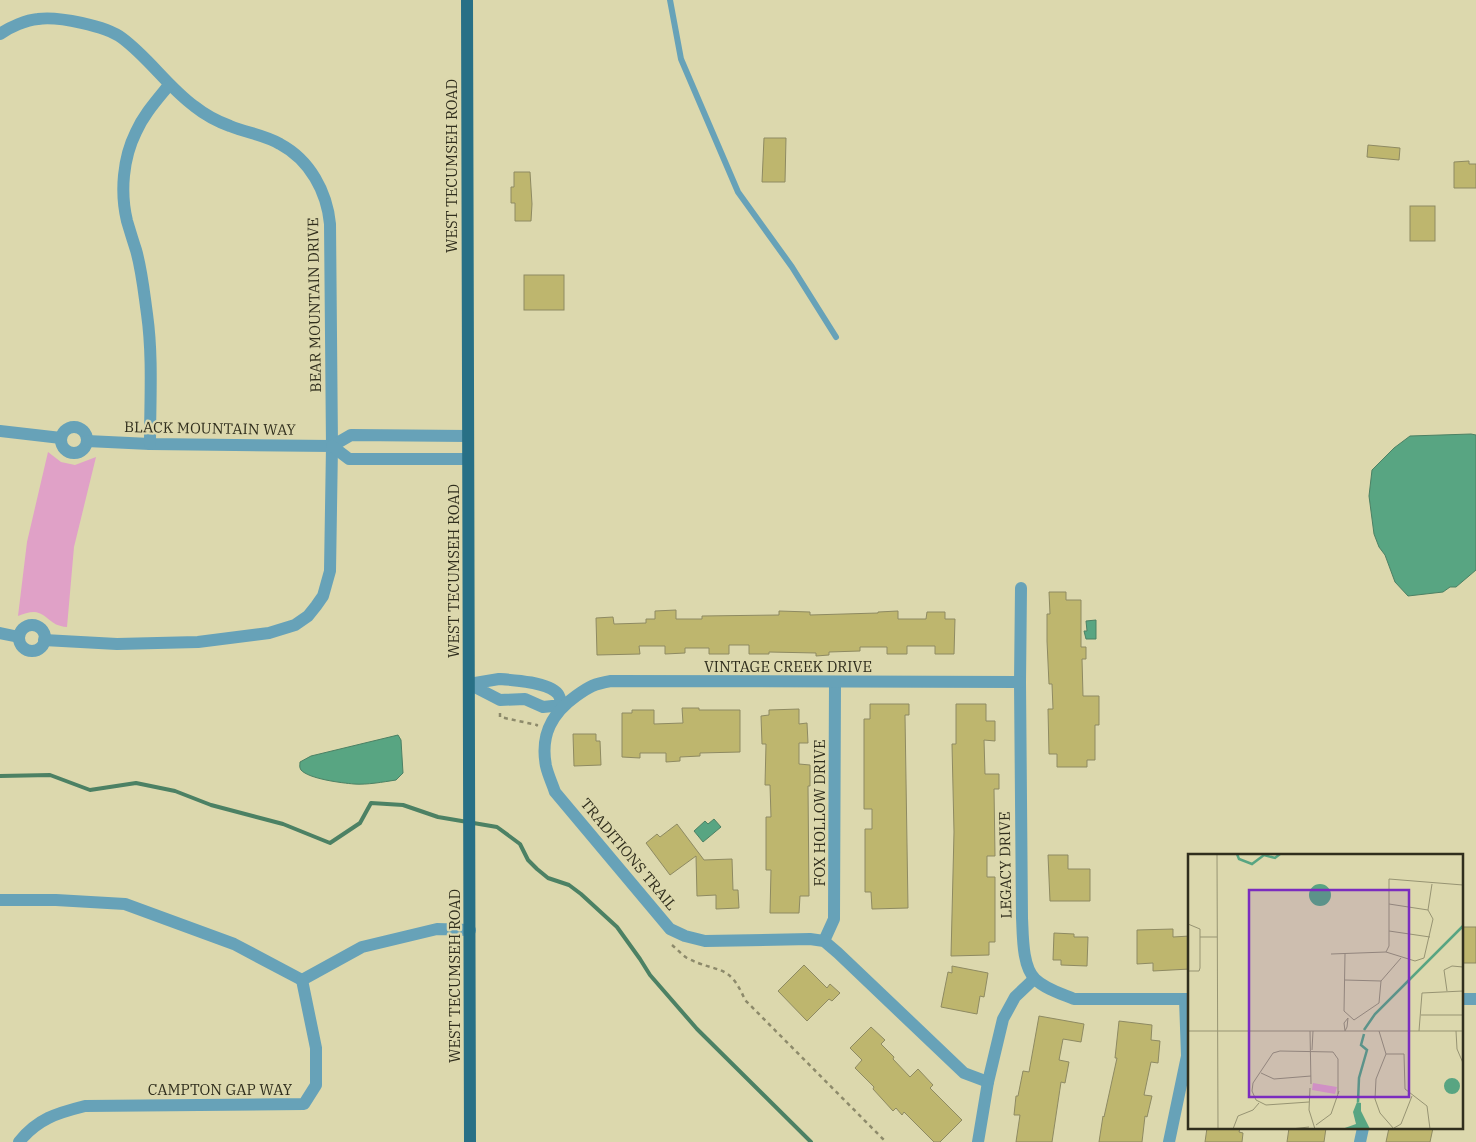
<svg xmlns="http://www.w3.org/2000/svg" width="1476" height="1142" font-family="'IBM Plex Serif',serif">
	<style>
		.green { fill: #e0a1c7 }
		.water { fill: #58a582; stroke: #4c8164 }
		.lines { fill: none; stroke-linecap: round; stroke-linejoin: round }
		.stream { stroke: #4c8164; stroke-width: 4 }
		.building { fill: #beb66e; stroke: #8e8a62 }
		.path { stroke: #8d8a6b; stroke-width: 2.5; stroke-dasharray: 4 4; stroke-linecap: butt }
		.lane { stroke: #67a2b8; stroke-width: 6 }
		.street { stroke: #67a2b8; stroke-width: 12 }
		.primary { stroke: #287086; stroke-width: 12 }
		.labels { text-anchor: middle; dominant-baseline: central; stroke-width: 4.5; stroke-linejoin: round; paint-order: stroke }
		.street-label { font-size: 15px; fill: #302e1d; stroke: #dcd8ad }
		.inset-river { fill: none; stroke: #58a582; stroke-width: 2.5 }
		.inset-road { fill: none; stroke: #979473; stroke-width: 1 }
		.view { fill: #7b2cbf; fill-opacity: 0.15; stroke: #7b2cbf; stroke-width: 2.5 }
		.inset-edge { fill: none; stroke: #302e1d; stroke-width: 2.5 }
	</style>
	<rect width="100%" height="100%" fill="#dcd8ad"/>
	<!-- green -->
	<path class="green" d="M48 452 61 462 75 465 96 457 74 547 67 627C49 626 48 613 34 612 29 612 23 614 18 616L27 542Z"/>
	<!-- water -->
	<g class="water">
		<polygon points="1471,434 1476,435 1476,570 1456,587 1450,587 1443,592 1408,596 1395,582 1385,555 1379,547 1374,534 1369,496 1372,470 1394,448 1410,436"/>
		<polygon points="1096,620 1096,639 1086,639 1084,631 1087,631 1086,621"/>
		<path d="M398 735 401 740 403 773 396 780C383 782 367 785 354 784 342 783 309 779 301 770 299 767 300 765 300 762L311 756Z"/>
		<polygon points="714,819 721,827 703,842 694,831 705,821 708,824"/>
	</g>
	<g class="lines">
		<!-- stream -->
		<polyline class="stream" points="0,776 50,775 90,790 136,783 175,791 211,805 283,824 330,843 360,823 371,803 403,805 438,817 497,827 520,844 528,860 537,869 548,878 569,885 581,894 617,927 640,959 650,975 697,1029 811,1142"/>
	</g>
	<!-- building -->
	<g class="building">
		<polygon points="764,138 786,138 785,182 762,182"/>
		<polygon points="1368,145 1400,148 1399,160 1367,157"/>
		<polygon points="1469,161 1469,164 1476,164 1476,188 1454,188 1454,162"/>
		<polygon points="514,172 530,172 532,204 531,221 515,221 515,203 511,203 511,187 514,187"/>
		<rect x="1410" y="206" width="25" height="35"/>
		<rect x="524" y="275" width="40" height="35"/>
		<polygon points="1049,592 1066,592 1066,600 1081,600 1081,647 1086,647 1086,659 1082,659 1083,696 1099,696 1099,725 1095,725 1095,760 1087,760 1087,767 1057,767 1057,754 1049,754 1048,709 1053,709 1052,684 1049,684 1047,641 1047,614 1050,614"/>
		<polygon points="676,610 676,619 702,619 702,616 779,615 779,611 810,612 810,615 878,613 878,612 898,611 898,619 926,619 927,612 945,612 945,619 955,619 954,654 935,654 935,646 907,646 907,654 887,654 887,647 860,647 860,651 829,652 829,655 816,656 816,653 769,652 769,654 749,654 749,645 729,645 729,654 709,654 709,648 685,648 685,653 665,654 665,646 639,646 640,654 597,655 596,618 613,617 614,624 646,623 646,619 655,619 655,611"/>
		<polygon points="870,704 909,704 909,715 905,715 908,908 872,909 871,892 865,892 865,829 872,829 872,809 864,809 864,719 870,719"/>
		<polygon points="956,704 986,704 986,721 995,721 995,741 984,740 985,774 999,774 999,789 994,789 995,856 987,856 987,877 995,877 995,942 989,942 989,955 951,956 954,832 952,744 956,744"/>
		<polygon points="682,708 699,708 699,710 740,710 740,752 700,753 700,756 680,757 680,761 666,762 666,753 640,753 640,758 622,757 622,713 632,713 632,710 654,710 654,724 683,723"/>
		<polygon points="799,709 799,724 807,723 808,743 799,743 799,764 810,765 810,786 808,786 809,896 800,896 799,913 770,913 771,870 766,870 766,817 771,817 770,785 765,785 766,744 762,744 761,716 769,715 769,710"/>
		<polygon points="573,734 596,734 596,741 600,741 601,765 574,766"/>
		<polygon points="677,824 704,860 732,859 733,890 738,890 739,908 716,909 716,895 697,896 696,856 670,875 646,843 657,834 660,837"/>
		<polygon points="1048,855 1068,855 1068,869 1090,869 1090,901 1050,901"/>
		<rect x="1462" y="927" width="14" height="36"/>
		<polygon points="1173,929 1173,937 1190,936 1190,969 1153,971 1153,963 1137,964 1137,930"/>
		<polygon points="1054,933 1074,934 1074,937 1088,937 1087,966 1061,965 1061,960 1053,960"/>
		<polygon points="804,965 827,988 830,984 840,993 832,1001 829,999 807,1021 778,991"/>
		<polygon points="952,966 988,973 984,997 980,996 977,1014 941,1007 948,972 952,973"/>
		<polygon points="1039,1016 1084,1024 1081,1042 1063,1039 1059,1060 1069,1062 1065,1083 1061,1082 1052,1142 1016,1142 1020,1115 1014,1115 1016,1096 1018,1096 1023,1071 1029,1072"/>
		<polygon points="1119,1021 1152,1025 1151,1040 1160,1041 1158,1063 1151,1062 1144,1095 1152,1096 1147,1117 1145,1116 1142,1142 1099,1142 1103,1116 1104,1117 1117,1058 1115,1058"/>
		<polygon points="871,1027 885,1040 881,1044 894,1057 893,1059 910,1077 918,1069 933,1085 930,1088 962,1120 940,1142 934,1142 904,1112 902,1115 896,1108 893,1111 873,1089 874,1087 855,1068 862,1060 850,1048"/>
		<polygon points="1207,1128 1240,1128 1239,1132 1243,1133 1242,1142 1205,1142"/>
		<polygon points="1289,1128 1326,1128 1324,1142 1287,1142"/>
		<polygon points="1389,1128 1433,1128 1430,1142 1386,1142"/>
	</g>
	<g class="lines">
		<!-- path -->
		<g class="path">
			<polyline points="500,713 500,717 537,725 536,726"/>
			<path d="M672 945C677 949 682 955 687 958 718 974 729 962 745 1000L886 1142"/>
		</g>
		<!-- lane -->
		<polyline class="lane" points="670,0 681,59 738,192 792,267 836,337"/>
		<!-- street -->
		<g class="street">
			<path d="M0 34C10 27 26 20 38 19 58 16 106 26 122 38 149 58 167 86 194 106 204 114 219 122 230 126 247 133 265 135 280 144 310 160 327 192 330 224L332 446 330 571 323 596 316 606 308 616 295 625 269 633 198 642 117 644 44 640"/>
			<circle cx="74" cy="440" r="13"/>
			<polyline points="0,431 61,438"/>
			<polyline points="87,441 150,444 332,446 351,435 468,436"/>
			<path d="M150 444C150 401 153 357 147 314 144 293 142 271 136 250 133 241 130 231 127 221 120 192 123 158 136 132 144 114 157 100 169 85"/>
			<polyline points="332,446 349,459 468,459"/>
			<path d="M1021 588 1020 682 1022 918C1023 935 1022 966 1035 979 1045 989 1062 994 1074 999H1190"/>
			<circle cx="32" cy="638" r="13"/>
			<polyline points="0,633 19,637"/>
			<path d="M499 679C514 680 548 682 558 694 560 697 561 702 562 705L543 707 525 699 500 700 469 684Z"/>
			<polyline points="0,900 56,900 125,904 234,944 302,980"/>
			<polyline points="824,941 834,919 835,682"/>
			<polyline points="302,980 362,947 437,929 470,930"/>
			<polyline points="1462,999 1476,999"/>
			<path d="M988 1082 964 1073 838 953 824 941 810 939 705 941 685 936 670 929 555 792C552 783 548 775 546 766 540 735 552 713 576 696 590 686 594 684 611 681L1020 682"/>
			<path d="M19 1142C37 1119 57 1113 85 1106L304 1104 316 1085V1048L302 980"/>
			<polyline points="978,1142 988,1082 1003,1019 1015,997 1034,979"/>
			<polyline points="1169,1142 1187,1056 1185,999"/>
			<polyline points="1360,1142 1363,1128"/>
		</g>
		<!-- primary -->
		<polyline class="primary" points="467,0 470,1142"/>
	</g>
	<g class="labels">
		<!-- street labels -->
		<g class="street-label">
			<text transform="translate(451 166) rotate(-90)">WEST TECUMSEH ROAD</text>
			<text transform="translate(314 305) rotate(-91)">BEAR MOUNTAIN DRIVE</text>
			<text transform="translate(210 428) rotate(1)">BLACK MOUNTAIN WAY</text>
			<text transform="translate(453 571) rotate(-90)">WEST TECUMSEH ROAD</text>
			<text x="788" y="666">VINTAGE CREEK DRIVE</text>
			<text transform="translate(819 813) rotate(-90)">FOX HOLLOW DRIVE</text>
			<text transform="translate(629 854) rotate(50)">TRADITIONS TRAIL</text>
			<text transform="translate(1005 865) rotate(-91)">LEGACY DRIVE</text>
			<text transform="translate(454 976) rotate(-90)">WEST TECUMSEH ROAD</text>
			<text x="220" y="1089">CAMPTON GAP WAY</text>
		</g>
	</g>
	<!-- overview -->
	<g transform="translate(1188 854)">
		<rect width="275" height="275" fill="#dcd8ad"/>
		<path d="M125 229 149 233 147 240 124 236Z" fill="#e0a1c7"/>
		<path d="M121 41a11 11 0 1 1 22 0a11 11 0 1 1-22 0ZM256 232a8 8 0 1 1 16 0a8 8 0 1 1-16 0ZM169 248 173 249V257L182 275H154L168 270 165 258Z" fill="#58a582"/>
		<path class="inset-river" d="M49 0 51 5 64 10 76 1 87 4 92 0M176 176 187 160 275 72M170 248 171 224 179 196 173 191 176 180"/>
		<path class="inset-road" d="M29 0 30 275M201 50 240 56M240 56 244 30M0 70 12 75V114L11 117H0M201 77 242 83M12 83H29M198 98 227 107 236 104 245 65 240 56M143 100 198 98 201 92V25L275 31M157 100 156 157 166 166 191 149 193 127 213 104M157 126 193 127M259 137 256 116 264 112 275 113M233 161H275M160 164 159 173 157 177 156 169ZM0 177H275M122 177 123 230M191 177 198 200M231 177 234 139 275 137M268 177 269 195 275 209M124 196 125 177M198 200H216L217 235 239 252 242 275M198 200 188 225 187 245 192 259 206 275M73 219 86 225 123 222M122 234 121 256 127 275M121 248 78 251 68 246 64 237 65 229 85 199 92 197 145 198 150 205V240L151 237M128 271 143 260 150 240M206 274 213 270 224 242M45 275 50 262 65 256 71 249M103 275 121 273"/>
		<path class="view" d="M61 36H221V243H61Z"/>
		<rect width="275" height="275" class="inset-edge"/>
	</g>
</svg>
